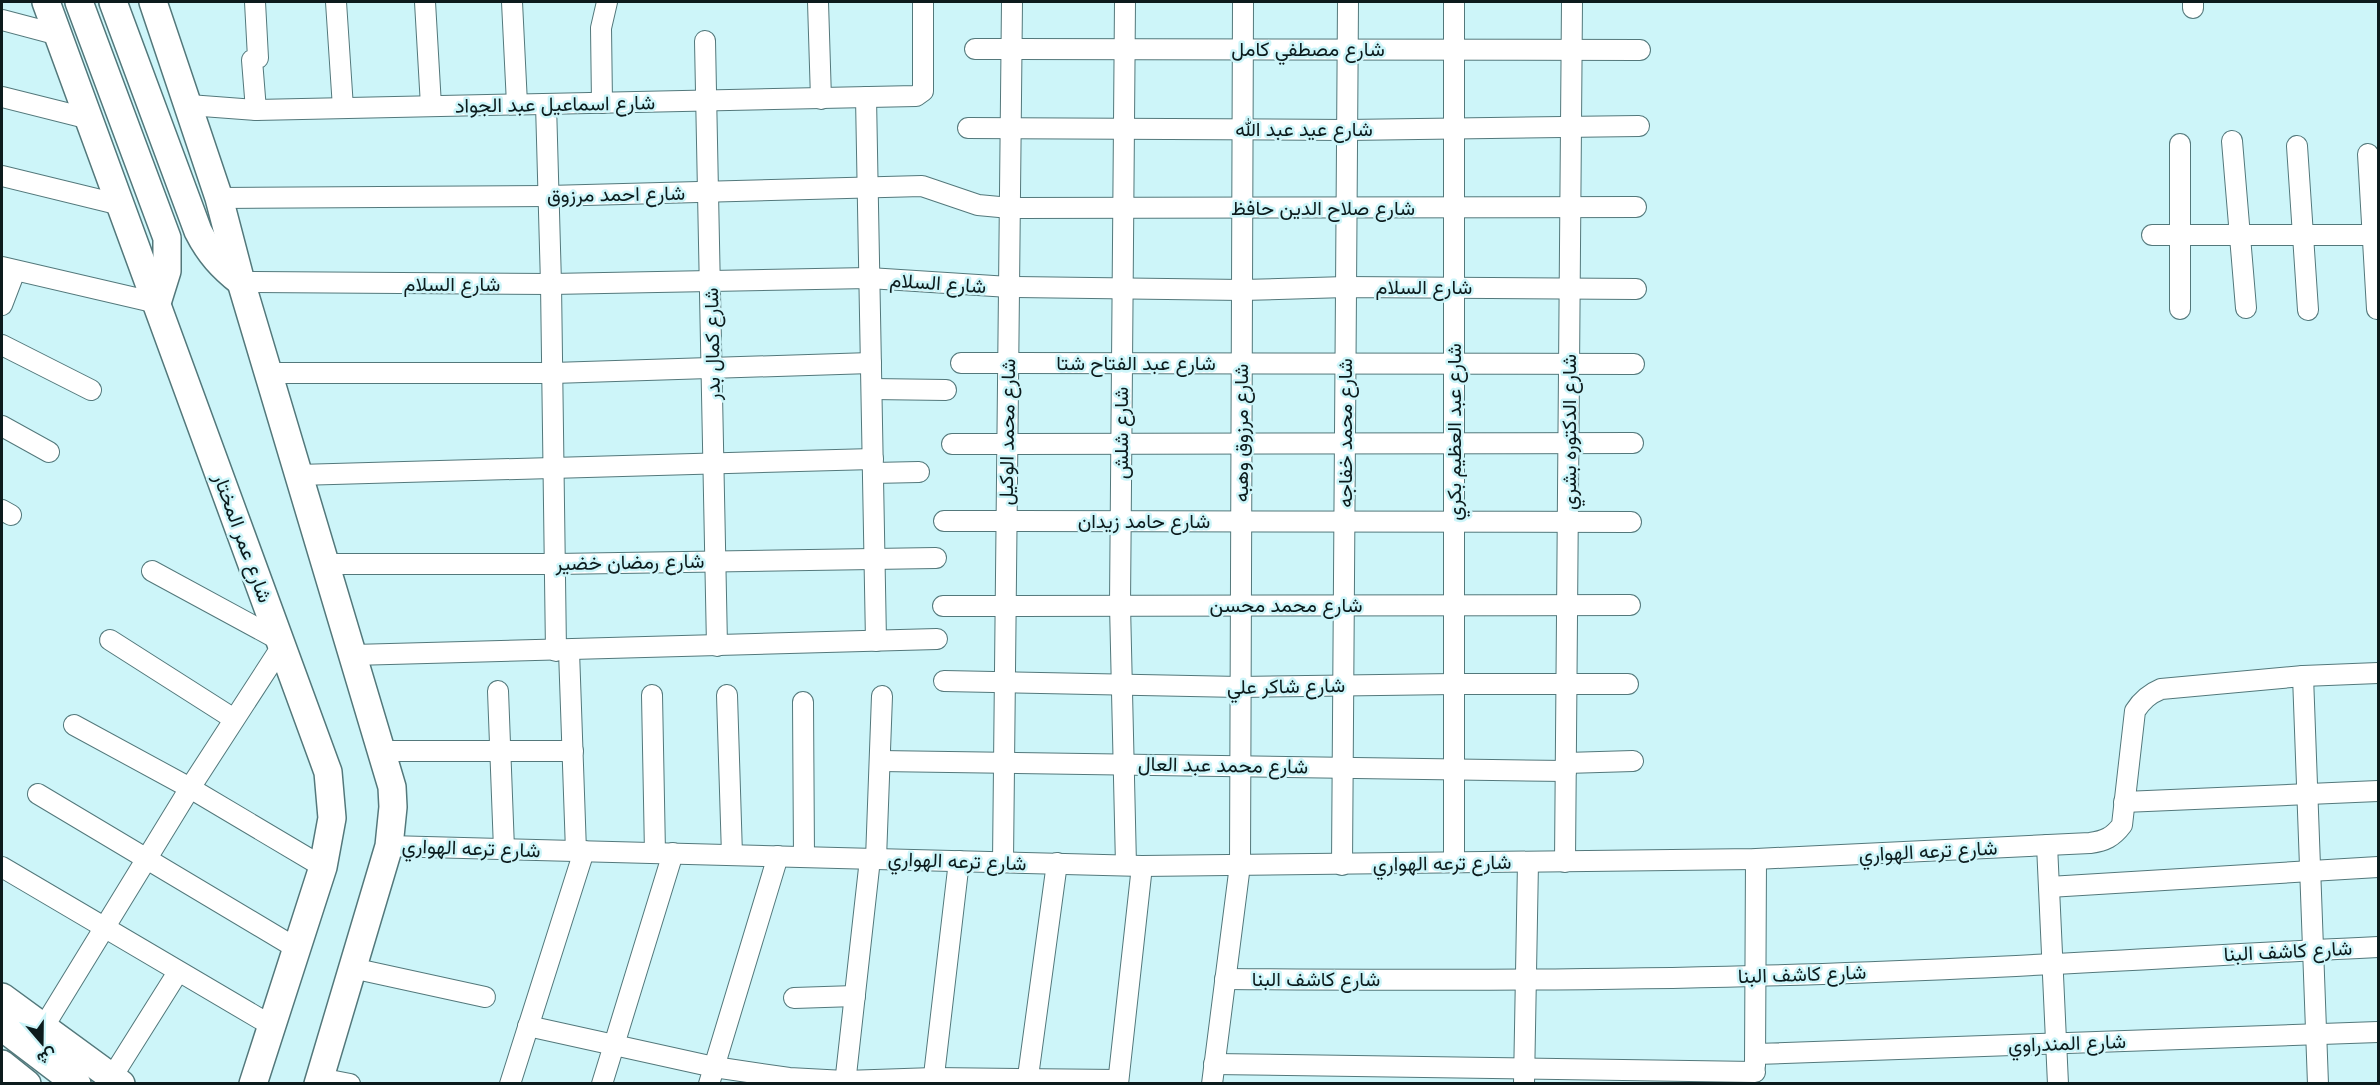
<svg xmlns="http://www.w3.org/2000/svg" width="2380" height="1085" font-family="'PT Sans',Vazirmatn,sans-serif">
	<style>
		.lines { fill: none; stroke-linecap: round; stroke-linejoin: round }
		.street-casing { stroke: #53787b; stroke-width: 22 }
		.secondary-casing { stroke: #53787b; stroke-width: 30 }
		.street { stroke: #fff; stroke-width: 20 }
		.secondary { stroke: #fff; stroke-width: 27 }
		.labels { text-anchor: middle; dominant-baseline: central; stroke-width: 5; stroke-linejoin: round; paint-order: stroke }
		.street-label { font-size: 20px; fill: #0c1b1d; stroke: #cdf5f9 }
	</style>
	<rect width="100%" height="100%" fill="#cdf5f9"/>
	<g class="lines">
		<!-- street casing -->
		<g class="street-casing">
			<g id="street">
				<polyline points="255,2 258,58 252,60 256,110"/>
				<polyline points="336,2 343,108"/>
				<polyline points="425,2 431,106"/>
				<polyline points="512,2 517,104"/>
				<polyline points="818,2 821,99"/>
				<polyline points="1125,2 1120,605 1126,865"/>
				<polyline points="2193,8 2193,2"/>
				<polyline points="2,20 59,35"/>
				<polyline points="705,41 717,646"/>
				<polyline points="975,49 1640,50"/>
				<polyline points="2,97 90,119"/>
				<polyline points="866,97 876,641"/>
				<polyline points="602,103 601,28 607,2"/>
				<polyline points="546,104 551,284 556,651"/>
				<polyline points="189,105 256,110 916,96 923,91 923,2"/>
				<polyline points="968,128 1347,130 1639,126"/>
				<polyline points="2232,141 2246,308"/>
				<polyline points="2297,146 2308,310"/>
				<polyline points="2368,154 2377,309"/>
				<polyline points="2,176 121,205"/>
				<polyline points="219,198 548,196 922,186 978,205 1010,208 1636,207"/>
				<polyline points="2152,235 2378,235"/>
				<polyline points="2,267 157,303"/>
				<polyline points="241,282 551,284 869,278 1009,287 1242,290 1346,287 1636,289"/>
				<polyline points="2,305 15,271"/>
				<polyline points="2180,309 2180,144"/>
				<polyline points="2,345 91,390"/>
				<polyline points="961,363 1634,364"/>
				<polyline points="268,373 553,373 871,363"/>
				<polyline points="872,389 946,390"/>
				<polyline points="2,426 49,452"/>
				<polyline points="952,444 1633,443"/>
				<polyline points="873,473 919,472"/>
				<polyline points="298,475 873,459"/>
				<polyline points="2,510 11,515"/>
				<polyline points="944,521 1631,522"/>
				<polyline points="324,564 555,564 936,558"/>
				<polyline points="152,571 281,641"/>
				<polyline points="943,606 1630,605"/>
				<polyline points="110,640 234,719"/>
				<polyline points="569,651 576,851"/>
				<polyline points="353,655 937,639"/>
				<polyline points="2303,676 2318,1084"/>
				<polyline points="944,681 1240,687 1454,684 1628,684"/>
				<polyline points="498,691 504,849"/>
				<polyline points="652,695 655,853"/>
				<polyline points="727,695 732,855"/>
				<polyline points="803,702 804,857"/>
				<polyline points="74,725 190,788 323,867"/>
				<polyline points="382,751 573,751"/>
				<polyline points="880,761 1566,771"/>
				<polyline points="1566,763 1633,761"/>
				<polyline points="38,794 296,948"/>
				<polyline points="2124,802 2378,791"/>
				<polyline points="2047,845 2058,1084"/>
				<path d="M389 846 1142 866 1756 859 2090 843C2105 841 2113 837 2122 825L2135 711C2142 700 2149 694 2161 689L2303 676 2378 673"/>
				<polyline points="876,859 882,696"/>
				<polyline points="1003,862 1012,2"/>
				<polyline points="1454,862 1454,2"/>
				<polyline points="1565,862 1572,2"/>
				<polyline points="1342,865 1348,2"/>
				<polyline points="2,867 272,1026"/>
				<polyline points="2049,887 2378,867"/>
				<polyline points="352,968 485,997"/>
				<path d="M1225 979C1401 980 1577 981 1753 976 1962 971 2170 957 2378 947"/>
				<polyline points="794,998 855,996"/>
				<polyline points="528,1026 714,1067 789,1078 845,1081 934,1078 1118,1080"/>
				<polyline points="43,1028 190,788 282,646"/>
				<polyline points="1756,1054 2378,1032"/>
				<polyline points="1214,1064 1755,1072"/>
				<polyline points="1755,1066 1756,859"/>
				<polyline points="112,1077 178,972"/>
				<polyline points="319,1078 350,1084"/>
				<polyline points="510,1084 584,851"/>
				<polyline points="602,1084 673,853"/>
				<polyline points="709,1084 778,856"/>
				<polyline points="845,1084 870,859"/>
				<polyline points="933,1084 959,861"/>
				<polyline points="1027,1084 1057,863"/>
				<polyline points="1118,1084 1142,866"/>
				<polyline points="1212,1084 1240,865 1243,2"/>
				<polyline points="1524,1084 1528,862"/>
			</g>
		</g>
		<!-- secondary casing -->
		<g class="secondary-casing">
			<g id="secondary">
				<polyline points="46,2 328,772 332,818 323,867 253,1084"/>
				<polyline points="79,2 167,238 167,271 157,303"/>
				<path d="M113 2 198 231C209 253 222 267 241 282"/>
				<polyline points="153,2 219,198 241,282 392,787 393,807 389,846 318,1084"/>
				<polyline points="2,997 121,1084"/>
				<polyline points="2,1027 77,1084"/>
				<polyline points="2,1064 27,1084"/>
			</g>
		</g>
		<!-- street -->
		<use href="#street" class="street"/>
		<!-- secondary -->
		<use href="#secondary" class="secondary"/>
	</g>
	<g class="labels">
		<!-- street labels -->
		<g class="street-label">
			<text x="1308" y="49">شارع مصطفي كامل</text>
			<text transform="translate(555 104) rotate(-1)">شارع اسماعيل عبد الجواد</text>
			<text x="1304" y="129">شارع عيد عبد الله</text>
			<text transform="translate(616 194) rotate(-1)">شارع احمد مرزوق</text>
			<text x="1323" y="208">شارع صلاح الدين حافظ</text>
			<text transform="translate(938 283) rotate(4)">شارع السلام</text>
			<text x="452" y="284">شارع السلام</text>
			<text x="1424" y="287">شارع السلام</text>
			<text transform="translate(712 344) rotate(-91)">شارع كمال بدر</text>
			<text x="1136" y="363">شارع عبد الفتاح شتا</text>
			<text transform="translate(1007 432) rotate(-89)">شارع محمد الوكيل</text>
			<text transform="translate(1454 432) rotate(-90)">شارع عبد العظيم بكري</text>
			<text transform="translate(1569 432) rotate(-90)">شارع الدكتوره بشري</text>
			<text transform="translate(1121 433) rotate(-90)">شارع شلش</text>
			<text transform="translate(1241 433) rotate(-90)">شارع مرزوق وهبه</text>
			<text transform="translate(1345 433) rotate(-90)">شارع محمد خفاجه</text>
			<text x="1144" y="521">شارع حامد زيدان</text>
			<text transform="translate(243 538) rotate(70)">شارع عمر المختار</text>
			<text transform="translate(630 562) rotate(-1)">شارع رمضان خضير</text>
			<text x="1286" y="605">شارع محمد محسن</text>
			<text transform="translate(1286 686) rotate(-1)">شارع شاكر علي</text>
			<text transform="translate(1223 765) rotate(1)">شارع محمد عبد العال</text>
			<text transform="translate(471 848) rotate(2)">شارع ترعه الهواري</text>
			<text transform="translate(1928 851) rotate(-3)">شارع ترعه الهواري</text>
			<text transform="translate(957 861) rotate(2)">شارع ترعه الهواري</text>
			<text transform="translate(1442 863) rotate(-1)">شارع ترعه الهواري</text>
			<text transform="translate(2288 951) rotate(-3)">شارع كاشف البنا</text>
			<text transform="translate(1802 974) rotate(-2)">شارع كاشف البنا</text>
			<text x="1316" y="979">شارع كاشف البنا</text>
			<text transform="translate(2067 1043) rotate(-2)">شارع المندراوي</text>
		</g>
	</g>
	<!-- border -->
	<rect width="2380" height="1085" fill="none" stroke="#0c1b1d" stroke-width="6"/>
	<!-- north arrow -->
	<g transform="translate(42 1043) rotate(160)" stroke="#cdf5f9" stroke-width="4.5" paint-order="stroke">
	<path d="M0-4.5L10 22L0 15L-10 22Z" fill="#0c1b1d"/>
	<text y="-9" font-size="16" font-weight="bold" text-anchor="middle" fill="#0c1b1d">ش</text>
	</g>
</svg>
